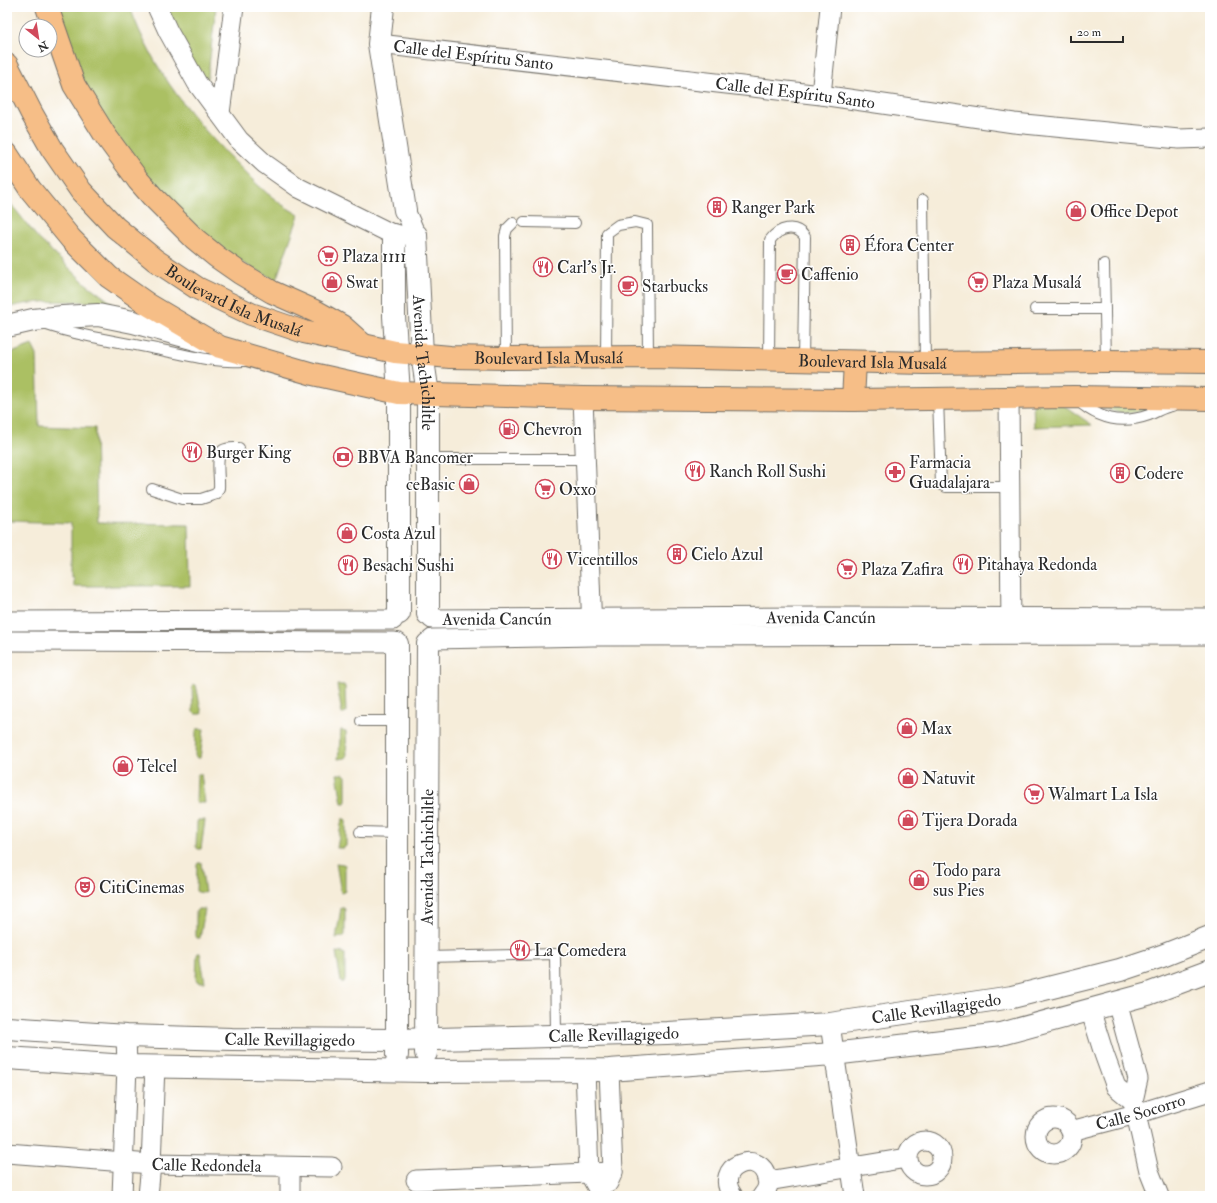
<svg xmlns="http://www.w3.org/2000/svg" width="1217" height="1203" font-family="'IM FELL Double Pica',serif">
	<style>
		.green { fill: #abc064; stroke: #6b7648 }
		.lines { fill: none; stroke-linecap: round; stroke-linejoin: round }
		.service-casing { stroke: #726f68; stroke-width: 12 }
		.minor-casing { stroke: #726f68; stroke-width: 21 }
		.tertiary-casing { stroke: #726f68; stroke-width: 24 }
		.primary-casing { stroke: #726f68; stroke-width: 24 }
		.service { stroke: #fff; stroke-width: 10 }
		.minor { stroke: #fff; stroke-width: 19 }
		.tertiary { stroke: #fff; stroke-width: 22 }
		.primary { stroke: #f6be87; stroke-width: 22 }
		.labels { text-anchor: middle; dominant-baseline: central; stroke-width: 3; stroke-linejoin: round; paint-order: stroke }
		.street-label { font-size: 17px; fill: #2b2b2b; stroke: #fff }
		.poi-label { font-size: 17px; fill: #2b2b2b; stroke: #fff; text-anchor: start }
	</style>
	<rect width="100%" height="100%" fill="#fff"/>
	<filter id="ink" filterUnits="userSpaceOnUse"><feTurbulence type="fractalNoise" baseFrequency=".025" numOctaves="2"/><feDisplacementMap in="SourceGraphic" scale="8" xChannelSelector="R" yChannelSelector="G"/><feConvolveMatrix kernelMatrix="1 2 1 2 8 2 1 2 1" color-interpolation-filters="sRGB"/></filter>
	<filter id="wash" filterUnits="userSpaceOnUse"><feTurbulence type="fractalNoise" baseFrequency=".012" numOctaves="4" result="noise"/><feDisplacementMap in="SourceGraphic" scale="16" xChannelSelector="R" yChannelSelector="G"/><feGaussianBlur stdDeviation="0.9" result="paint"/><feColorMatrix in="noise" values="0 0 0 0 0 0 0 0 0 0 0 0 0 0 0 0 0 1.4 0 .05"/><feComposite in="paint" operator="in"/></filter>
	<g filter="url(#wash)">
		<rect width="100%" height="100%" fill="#f6edda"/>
		<!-- green -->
		<g class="green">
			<path d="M53 7H130C152 70 195 123 242 169 253 180 263 191 276 200 283 206 291 210 299 215L276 280 227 255 153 190 94 107Z"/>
			<polygon points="159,7 216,7 206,92"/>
			<path d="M7 199 38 238 85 283 112 303C78 302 40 298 7 308Z"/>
			<polygon points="32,345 37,355 39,426 95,428 97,523 189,524 190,586 73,586 73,577 71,577 71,523 7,521 7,354 14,352"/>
			<polygon points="1033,401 1062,404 1092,425 1034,427"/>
			<path d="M1093 401 1152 409C1127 415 1115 416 1093 401Z"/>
			<polygon points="194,685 196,685 202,714 195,714 193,712 192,687"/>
			<polygon points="337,685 344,685 345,687 346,712 344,714 342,714"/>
			<polygon points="197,729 204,729 200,758 197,758 195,756 196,731"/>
			<polygon points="341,730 346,731 347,757 345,758 338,759"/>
			<polygon points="198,774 201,774 205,803 198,803 196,801 197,776"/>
			<polygon points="337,774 344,774 346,776 346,801 345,803 342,803"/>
			<polygon points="342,819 345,819 346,821 346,846 344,848 337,848"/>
			<polygon points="198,820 205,820 201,849 198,849 196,847 197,822"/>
			<polygon points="198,863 201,863 205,893 198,892 196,891 197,865"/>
			<polygon points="336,863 343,864 345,865 345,891 344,892 341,893"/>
			<polygon points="341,908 344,908 345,910 345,935 343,937 336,938"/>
			<polygon points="198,909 205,909 200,938 197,938 196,936 196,911"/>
			<polygon points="336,952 343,953 345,954 345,979 344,982 341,982"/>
			<polygon points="198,953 200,953 205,982 198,982 196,980 197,955"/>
		</g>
	</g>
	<g filter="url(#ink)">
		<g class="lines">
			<!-- service casing -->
			<g class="service-casing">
				<g id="service">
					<polyline points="923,200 925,363"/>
					<polyline points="524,222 575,223"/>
					<polyline points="1104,264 1106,361"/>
					<polyline points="1035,309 1105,309"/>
					<path d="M44 324C79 336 115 341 151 348 185 354 208 363 244 361"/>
					<polyline points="606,357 607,233 618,225 635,222 647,225 648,357"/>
					<polyline points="506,358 505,236 507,229 513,223"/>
					<path d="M769 360 770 240C779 228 795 223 805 237L803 361"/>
					<polyline points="938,398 941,485 946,487 1009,487"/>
					<path d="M1077 400C1098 419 1121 425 1149 415 1157 412 1163 407 1172 406V403"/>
					<polyline points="428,459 586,459"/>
					<path d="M152 489 182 499H201L216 494C217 492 218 490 219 488 220 479 215 455 223 450 228 447 234 448 239 448"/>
					<polyline points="361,721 397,721"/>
					<polyline points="360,832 397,833"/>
					<polyline points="426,957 555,954 556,1036"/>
				</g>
			</g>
			<!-- minor casing -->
			<g class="minor-casing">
				<g id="minor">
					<polyline points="157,7 168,31 197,83 239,140 265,164 299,188 394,235 416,235 405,210"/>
					<path id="s1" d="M379 44 821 95 1014 123 1179 139 1210 138"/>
					<polyline points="821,95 830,7"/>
					<polyline points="220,113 234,7"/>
					<polyline points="1009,397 1011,630"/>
					<polyline points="583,398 592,630"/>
					<path id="s2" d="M432 619 823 617 1210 618"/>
					<polyline points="7,621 393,620"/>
					<polyline points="432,639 593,636 1210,635"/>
					<polyline points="7,641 395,642"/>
					<polyline points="1117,1002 1138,1079 1133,1101 1149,1171 1159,1196"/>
					<polyline points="1090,1009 1104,1054 1116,1087 1133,1101"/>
					<polyline points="830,1024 855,1196"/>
					<polyline points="585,1070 589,1173 602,1196"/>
					<circle cx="1054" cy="1136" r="18"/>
					<path id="s3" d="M1071 1131 1136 1114 1210 1091"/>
					<circle cx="925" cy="1158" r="17"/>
					<path id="s4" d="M7 1153 151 1164 332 1167"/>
					<polyline points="416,1180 613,1172"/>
					<polyline points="768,1181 907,1158"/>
					<polyline points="608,1183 613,1172 609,1070"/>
					<polyline points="122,1196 127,1066 126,1036"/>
					<polyline points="148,1196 151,1164 155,1066"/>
					<polyline points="290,1196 290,1167"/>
					<path d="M733 1196C711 1166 761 1147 767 1179 769 1185 767 1191 762 1196"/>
				</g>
			</g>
			<!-- tertiary casing -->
			<g class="tertiary-casing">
				<g id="tertiary">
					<polyline points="383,7 379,44 405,210"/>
					<polyline points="394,235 394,316 399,393 399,613"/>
					<path id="s5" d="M416 235 422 354 428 394V614"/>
					<polyline points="7,326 33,320 63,317 98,315 133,322 206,342"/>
					<path id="s6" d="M7 1028 126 1036 232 1039 397 1040 667 1033 830 1024 1012 997 1120 970 1162 956 1210 937"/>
					<path id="s7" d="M426 1053 428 644"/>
					<polyline points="397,1055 397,644"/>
					<polyline points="7,1058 127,1066 426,1071 609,1070 833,1054 1001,1034 1148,994 1210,971"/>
				</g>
			</g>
			<!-- primary casing -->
			<g class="primary-casing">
				<g id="primary">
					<polyline points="47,7 74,85 105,135 138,180 152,196 195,239 217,257 240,273 272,292 317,312 342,326 361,343"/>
					<path id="s8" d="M7 65 32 114 52 149 81 191 115 227 155 260 197 288 251 314 304 332 395 352 450 357 506 358 648 357 925 363 1106 361 1210 362"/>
					<polyline points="7,154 30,189 71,239 109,277 149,305 220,347 313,374 399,393 583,398 853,400 1074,397 1210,399"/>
					<polyline points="853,400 855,362"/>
				</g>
			</g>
			<!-- service -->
			<use href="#service" class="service"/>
			<!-- minor -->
			<use href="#minor" class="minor"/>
			<!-- tertiary -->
			<use href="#tertiary" class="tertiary"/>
			<!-- primary -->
			<use href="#primary" class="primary"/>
		</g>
	</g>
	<!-- icons -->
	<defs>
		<g id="building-ring" transform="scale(1)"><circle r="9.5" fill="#fff" stroke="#d1495b" stroke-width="1.5"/><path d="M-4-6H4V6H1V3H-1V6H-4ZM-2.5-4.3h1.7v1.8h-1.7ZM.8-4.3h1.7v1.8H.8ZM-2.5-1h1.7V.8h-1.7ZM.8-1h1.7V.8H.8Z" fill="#d1495b"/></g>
		<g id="shop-ring" transform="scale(1)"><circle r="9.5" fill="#fff" stroke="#d1495b" stroke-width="1.5"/><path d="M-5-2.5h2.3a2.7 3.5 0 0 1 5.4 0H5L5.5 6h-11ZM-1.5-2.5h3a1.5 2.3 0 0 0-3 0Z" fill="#d1495b"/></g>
		<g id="supermarket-ring" transform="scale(1)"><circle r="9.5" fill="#fff" stroke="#d1495b" stroke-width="1.5"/><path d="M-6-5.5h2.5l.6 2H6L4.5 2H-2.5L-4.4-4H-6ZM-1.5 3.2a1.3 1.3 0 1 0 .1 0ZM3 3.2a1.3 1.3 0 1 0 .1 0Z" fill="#d1495b"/></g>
		<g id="restaurant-ring" transform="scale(1)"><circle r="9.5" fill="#fff" stroke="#d1495b" stroke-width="1.5"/><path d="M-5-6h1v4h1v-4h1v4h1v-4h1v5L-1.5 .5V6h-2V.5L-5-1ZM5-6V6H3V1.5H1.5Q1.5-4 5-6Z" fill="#d1495b"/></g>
		<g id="cafe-ring" transform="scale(1)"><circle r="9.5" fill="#fff" stroke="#d1495b" stroke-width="1.5"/><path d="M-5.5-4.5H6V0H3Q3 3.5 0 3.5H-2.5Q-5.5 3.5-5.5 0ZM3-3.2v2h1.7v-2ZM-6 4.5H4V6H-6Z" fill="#d1495b"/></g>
		<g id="fuel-ring" transform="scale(1)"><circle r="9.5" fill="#fff" stroke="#d1495b" stroke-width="1.5"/><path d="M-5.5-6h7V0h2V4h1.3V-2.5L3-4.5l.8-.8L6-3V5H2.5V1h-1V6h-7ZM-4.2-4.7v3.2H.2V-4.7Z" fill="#d1495b"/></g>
		<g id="bank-ring" transform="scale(1)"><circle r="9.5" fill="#fff" stroke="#d1495b" stroke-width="1.5"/><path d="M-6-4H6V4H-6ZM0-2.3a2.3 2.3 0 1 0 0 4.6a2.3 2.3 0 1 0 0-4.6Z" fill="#d1495b"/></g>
		<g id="pharmacy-ring" transform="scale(1)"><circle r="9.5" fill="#fff" stroke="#d1495b" stroke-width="1.5"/><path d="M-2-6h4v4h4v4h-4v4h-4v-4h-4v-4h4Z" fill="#d1495b"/></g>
		<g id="theatre-ring" transform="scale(1)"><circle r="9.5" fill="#fff" stroke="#d1495b" stroke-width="1.5"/><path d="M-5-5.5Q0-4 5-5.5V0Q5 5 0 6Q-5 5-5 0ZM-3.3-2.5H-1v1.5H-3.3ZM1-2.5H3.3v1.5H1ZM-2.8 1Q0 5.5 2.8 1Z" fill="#d1495b"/></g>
	</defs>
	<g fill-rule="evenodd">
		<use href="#building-ring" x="717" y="207"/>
		<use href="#shop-ring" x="1076" y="211"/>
		<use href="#building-ring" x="850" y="245"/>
		<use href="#supermarket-ring" x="328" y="256"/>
		<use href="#restaurant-ring" x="543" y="267"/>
		<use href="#cafe-ring" x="787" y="274"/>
		<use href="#shop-ring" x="332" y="282"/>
		<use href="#supermarket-ring" x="978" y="282"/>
		<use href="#cafe-ring" x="628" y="286"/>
		<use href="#fuel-ring" x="509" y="429"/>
		<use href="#restaurant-ring" x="192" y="452"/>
		<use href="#bank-ring" x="343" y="457"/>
		<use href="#restaurant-ring" x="695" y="471"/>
		<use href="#pharmacy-ring" x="895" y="472"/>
		<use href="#building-ring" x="1120" y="473"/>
		<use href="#shop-ring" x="469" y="484"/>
		<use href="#supermarket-ring" x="545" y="489"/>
		<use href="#shop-ring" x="347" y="533"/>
		<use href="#building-ring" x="677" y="554"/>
		<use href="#restaurant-ring" x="552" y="559"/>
		<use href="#restaurant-ring" x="963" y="564"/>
		<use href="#restaurant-ring" x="348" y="565"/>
		<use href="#supermarket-ring" x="847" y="569"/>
		<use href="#shop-ring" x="907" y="728"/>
		<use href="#shop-ring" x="123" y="766"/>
		<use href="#shop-ring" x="908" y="778"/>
		<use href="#supermarket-ring" x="1034" y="794"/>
		<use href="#shop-ring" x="908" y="820"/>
		<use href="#shop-ring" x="919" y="880"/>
		<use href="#theatre-ring" x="85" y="887"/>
		<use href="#restaurant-ring" x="520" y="950"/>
	</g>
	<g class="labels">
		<!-- street labels -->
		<g class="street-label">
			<text stroke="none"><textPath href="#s1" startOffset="95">Calle del Espíritu Santo</textPath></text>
			<text stroke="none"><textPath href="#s1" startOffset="419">Calle del Espíritu Santo</textPath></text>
			<text stroke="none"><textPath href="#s8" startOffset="337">Boulevard Isla Musalá</textPath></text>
			<text stroke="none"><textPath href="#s8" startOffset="661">Boulevard Isla Musalá</textPath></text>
			<text stroke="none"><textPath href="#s8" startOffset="985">Boulevard Isla Musalá</textPath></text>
			<text stroke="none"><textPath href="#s5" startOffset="128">Avenida Tachichiltle</textPath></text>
			<text stroke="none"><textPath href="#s2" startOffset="389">Avenida Cancún</textPath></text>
			<text stroke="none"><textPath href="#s2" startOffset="65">Avenida Cancún</textPath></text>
			<text stroke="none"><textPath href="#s7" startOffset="196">Avenida Tachichiltle</textPath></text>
			<text stroke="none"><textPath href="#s6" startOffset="931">Calle Revillagigedo</textPath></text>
			<text stroke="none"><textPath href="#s6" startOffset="607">Calle Revillagigedo</textPath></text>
			<text stroke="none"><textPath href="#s6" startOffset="283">Calle Revillagigedo</textPath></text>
			<text stroke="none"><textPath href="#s3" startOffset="72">Calle Socorro</textPath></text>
			<text stroke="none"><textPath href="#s4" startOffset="200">Calle Redondela</textPath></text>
		</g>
		<!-- poi labels -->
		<g class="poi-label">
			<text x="731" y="207">Ranger Park</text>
			<text x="1090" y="211">Office Depot</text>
			<text x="864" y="245">Éfora Center</text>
			<text x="342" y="256">Plaza 1111</text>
			<text x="557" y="267">Carl's Jr.</text>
			<text x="801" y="274">Caffenio</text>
			<text x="346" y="282">Swat</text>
			<text x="992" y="282">Plaza Musalá</text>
			<text x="642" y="286">Starbucks</text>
			<text x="523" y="429">Chevron</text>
			<text x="206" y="452">Burger King</text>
			<text x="357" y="457">BBVA Bancomer</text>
			<text x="909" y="462">Farmacia<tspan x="909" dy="20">Guadalajara</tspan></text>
			<text x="709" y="471">Ranch Roll Sushi</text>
			<text x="1134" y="473">Codere</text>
			<text x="455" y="484" text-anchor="end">ceBasic</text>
			<text x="559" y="489">Oxxo</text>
			<text x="361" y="533">Costa Azul</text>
			<text x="691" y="554">Cielo Azul</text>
			<text x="566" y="559">Vicentillos</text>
			<text x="977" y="564">Pitahaya Redonda</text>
			<text x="362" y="565">Besachi Sushi</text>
			<text x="861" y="569">Plaza Zafira</text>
			<text x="921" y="728">Max</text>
			<text x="137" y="766">Telcel</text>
			<text x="922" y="778">Natuvit</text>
			<text x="1048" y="794">Walmart La Isla</text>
			<text x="922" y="820">Tijera Dorada</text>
			<text x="933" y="870">Todo para<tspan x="933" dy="20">sus Pies</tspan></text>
			<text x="99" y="887">CitiCinemas</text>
			<text x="534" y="950">La Comedera</text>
		</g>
	</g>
	<!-- margin -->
	<rect width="1217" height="1203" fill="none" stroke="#fff" stroke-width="24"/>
	<!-- north arrow -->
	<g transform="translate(38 38) rotate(150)"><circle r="19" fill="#ffffff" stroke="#aaaaaa"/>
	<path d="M0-3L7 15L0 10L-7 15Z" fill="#d1495b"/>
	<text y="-6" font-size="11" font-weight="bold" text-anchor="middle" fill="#2b2b2b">N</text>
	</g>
	<!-- scale -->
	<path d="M1071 36v6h52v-6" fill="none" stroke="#2b2b2b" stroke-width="2"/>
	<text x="1077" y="36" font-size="12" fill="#2b2b2b" stroke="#ffffff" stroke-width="3" paint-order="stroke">20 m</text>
</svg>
